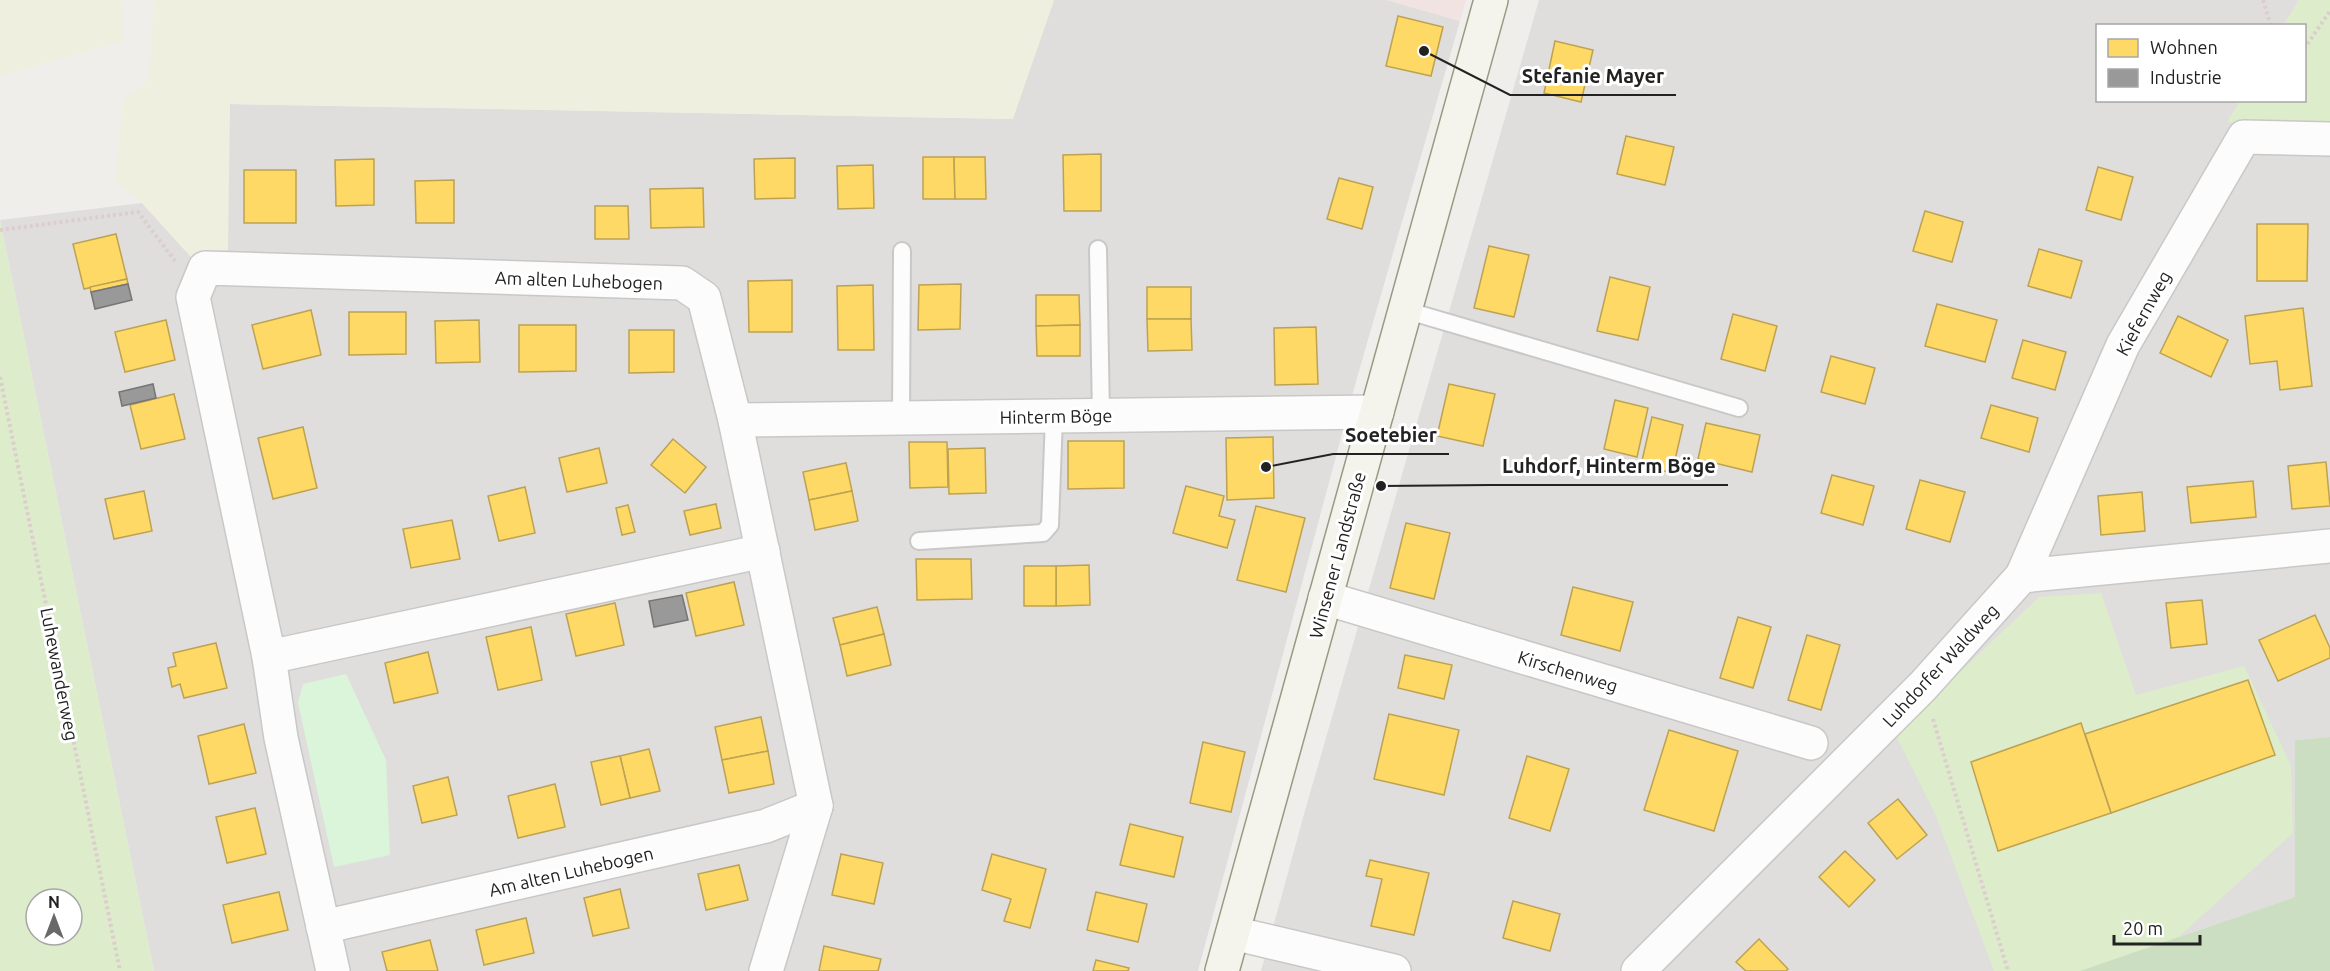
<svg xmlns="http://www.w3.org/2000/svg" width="2330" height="971" font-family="Ubuntu,sans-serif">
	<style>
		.residential { fill: #dfdedc }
		.commercial { fill: #f1e3e1 }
		.farmland { fill: #efefdf }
		.grass { fill: #ddeccb; fill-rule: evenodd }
		.forest { fill: #cbdec1 }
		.park { fill: #daf5da }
		.homes { fill: #ffd966; stroke: #bda252; stroke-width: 1.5 }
		.industry { fill: #999; stroke: #757575; stroke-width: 1.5 }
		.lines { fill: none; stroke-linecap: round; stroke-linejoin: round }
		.lane-casing { stroke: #c9c8c7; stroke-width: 20 }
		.street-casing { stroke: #c9c8c7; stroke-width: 36 }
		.secondary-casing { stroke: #999a82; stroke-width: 36 }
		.path { stroke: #dccecd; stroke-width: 4; stroke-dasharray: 3 3; stroke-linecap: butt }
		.lane { stroke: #fdfcfc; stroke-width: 16 }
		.street { stroke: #fdfcfc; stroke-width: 33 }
		.secondary { stroke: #f4f4ed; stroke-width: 33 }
		.labels { text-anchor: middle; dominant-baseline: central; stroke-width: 6; stroke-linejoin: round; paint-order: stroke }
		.street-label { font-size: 18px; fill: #222; stroke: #fff }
		.leader { fill: none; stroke: #222; stroke-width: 2 }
		.callout-dot { fill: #222; stroke: #fff; stroke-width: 2 }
		.callout-label { font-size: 20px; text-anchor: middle; font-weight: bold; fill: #222; stroke: #fff; stroke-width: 6; stroke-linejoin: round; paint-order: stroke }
	</style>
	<rect width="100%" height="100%" fill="#f0eeeb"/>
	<!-- residential -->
	<g class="residential">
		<polygon points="1054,0 1387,0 1460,21 1357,378 1198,971 154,971 0,220 142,203 192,258 230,104 1012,119"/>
		<polygon points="1539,0 2299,0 2284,25 2098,26 2098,100 2240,101 2228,122 2330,124 2330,737 2295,740 2295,897 2080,971 1261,971 1304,814"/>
	</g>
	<!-- commercial -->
	<polygon class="commercial" points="1387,0 1466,0 1460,21"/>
	<!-- farmland -->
	<g class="farmland">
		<polygon points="0,0 121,0 123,41 0,76"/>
		<polygon points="154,0 1054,0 1013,119 230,104 228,250 192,258 142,203 116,182 122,101 149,80"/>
	</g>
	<!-- grass -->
	<g class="grass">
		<polygon points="2299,0 2330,0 2330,124 2227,122 2240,101 2304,100 2304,26 2284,25"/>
		<path d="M0 220 154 971H0ZM36 899H72V935H36Z"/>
		<polygon points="2101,593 2136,695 2244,666 2291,766 2293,833 2141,971 1994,971 1936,816 1895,734 2039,597"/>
	</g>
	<!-- forest -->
	<polygon class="forest" points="2330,737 2330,971 2080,971 2295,897 2295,740"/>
	<!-- park -->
	<polygon class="park" points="346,674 386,760 390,855 334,867 298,703 303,684"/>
	<!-- homes -->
	<g class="homes">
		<polygon points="1398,16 1443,27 1431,76 1386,66"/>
		<polygon points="1555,41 1593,50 1581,102 1544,93"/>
		<polygon points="1626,136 1674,147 1665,185 1617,174"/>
		<polygon points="1101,154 1101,211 1064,211 1063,155"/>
		<polygon points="923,157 954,157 955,199 923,199"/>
		<polygon points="954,157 985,157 986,199 955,199"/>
		<polygon points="795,158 795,198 755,199 754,159"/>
		<polygon points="374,159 374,205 336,206 335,160"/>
		<polygon points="873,165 874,208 838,209 837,166"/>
		<polygon points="2098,167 2133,177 2121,220 2086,210"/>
		<rect x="244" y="170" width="52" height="53"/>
		<polygon points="1339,178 1373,187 1362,229 1327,219"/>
		<polygon points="454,180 454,223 416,223 415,181"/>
		<polygon points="703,188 704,227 651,228 650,189"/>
		<polygon points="595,206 628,206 629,239 595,239"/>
		<polygon points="1925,211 1963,222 1952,262 1913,251"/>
		<polygon points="2257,224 2308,224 2307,281 2257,281"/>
		<polygon points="116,234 127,279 84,289 73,244"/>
		<polygon points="1489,246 1529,255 1514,317 1474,308"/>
		<polygon points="2039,249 2082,261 2071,298 2028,286"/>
		<polygon points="1610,277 1650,287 1638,340 1597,331"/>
		<polygon points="127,279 128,284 91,292 90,287"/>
		<polygon points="792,280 792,332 749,332 748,281"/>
		<polygon points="961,284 960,329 918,330 919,285"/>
		<polygon points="873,285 874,350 838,350 837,286"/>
		<rect x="1147" y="287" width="44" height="32"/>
		<polygon points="1036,295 1079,295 1080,325 1036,326"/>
		<polygon points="1937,304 1997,320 1985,362 1925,346"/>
		<polygon points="2303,308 2312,386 2280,390 2277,361 2250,364 2245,316"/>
		<polygon points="311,310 321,355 263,369 252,325"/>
		<polygon points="349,312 406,312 406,354 349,355"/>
		<polygon points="1733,314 1777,326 1765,371 1721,359"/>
		<polygon points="2178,316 2228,340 2211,377 2160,353"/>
		<polygon points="1147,319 1191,319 1192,350 1148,351"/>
		<polygon points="166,320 175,360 125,372 115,332"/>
		<polygon points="479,320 480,362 436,363 435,321"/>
		<polygon points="519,325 576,325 576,371 519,372"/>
		<polygon points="1080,325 1080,356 1037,356 1036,326"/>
		<polygon points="1316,327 1318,384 1275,385 1274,328"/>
		<polygon points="629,330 674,330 674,372 629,373"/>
		<polygon points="2023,340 2066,352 2055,390 2012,378"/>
		<polygon points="1831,356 1875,368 1865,404 1821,392"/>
		<polygon points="1449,384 1495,394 1483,446 1437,436"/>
		<polygon points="174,394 185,439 141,449 130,405"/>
		<polygon points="1615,400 1648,408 1637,457 1604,449"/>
		<polygon points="1991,405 2038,418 2029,452 1981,438"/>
		<polygon points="1652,417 1683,425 1672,473 1641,465"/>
		<polygon points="1706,423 1760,435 1752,472 1698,459"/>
		<polygon points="303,427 317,488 273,499 258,438"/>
		<polygon points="1273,437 1274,498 1227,500 1226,438"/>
		<polygon points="673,439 706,467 685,493 651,465"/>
		<polygon points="1068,441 1124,441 1124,488 1068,489"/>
		<polygon points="909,442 947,442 948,487 910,488"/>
		<polygon points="599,448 607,483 567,492 559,458"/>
		<polygon points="985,448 986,493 949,494 948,449"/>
		<polygon points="2326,462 2330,506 2292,509 2288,466"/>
		<polygon points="846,463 852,491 809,500 803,472"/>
		<polygon points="1832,475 1874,486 1863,525 1821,513"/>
		<polygon points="1920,480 1965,492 1950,542 1906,529"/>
		<polygon points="2253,481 2256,517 2191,523 2187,487"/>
		<polygon points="1186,486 1224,496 1219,516 1235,520 1227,548 1173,533"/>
		<polygon points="525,487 535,533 499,541 488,496"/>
		<polygon points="144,491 152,531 114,539 105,499"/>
		<polygon points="852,491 858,521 815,530 809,500"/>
		<polygon points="2142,492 2145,531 2101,535 2098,496"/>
		<polygon points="716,504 721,528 690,535 684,511"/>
		<polygon points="628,505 635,532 622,535 616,508"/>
		<polygon points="1256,506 1305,518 1286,592 1237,580"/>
		<polygon points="452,520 460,559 411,568 403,529"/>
		<polygon points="1406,523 1450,533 1434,599 1390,588"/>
		<polygon points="916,559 971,559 972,599 917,600"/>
		<polygon points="1089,565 1090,605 1056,606 1056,566"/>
		<rect x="1024" y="566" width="32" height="40"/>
		<polygon points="734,582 744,625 696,636 686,593"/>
		<polygon points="1573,587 1633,602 1620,651 1561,635"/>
		<polygon points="2202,600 2207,644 2171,648 2166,603"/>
		<polygon points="615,603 624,645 576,656 566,614"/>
		<polygon points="877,607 884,634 840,645 833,618"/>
		<polygon points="2315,615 2330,648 2330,658 2278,681 2259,640"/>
		<polygon points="1738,617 1771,627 1753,688 1720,678"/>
		<polygon points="531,627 542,680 498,690 486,637"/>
		<polygon points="884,634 891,665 847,676 840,645"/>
		<polygon points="1807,635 1840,645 1821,710 1788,700"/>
		<polygon points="216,643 227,688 184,698 180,684 172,687 168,668 176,666 173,653"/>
		<polygon points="428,652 438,693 394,703 385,663"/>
		<polygon points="1405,655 1452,665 1444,699 1398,688"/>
		<polygon points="2248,680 2275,755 2111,813 2085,734"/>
		<polygon points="1389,714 1459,730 1444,795 1374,779"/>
		<polygon points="761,717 768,751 722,760 715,727"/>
		<polygon points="2081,723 2111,813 1998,851 1971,762"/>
		<polygon points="244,724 256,773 209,784 198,736"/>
		<polygon points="1669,730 1738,751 1714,831 1644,810"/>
		<polygon points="1203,742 1245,752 1231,812 1190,803"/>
		<polygon points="649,749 660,791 630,798 620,756"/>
		<polygon points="768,751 774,784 729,793 722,760"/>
		<polygon points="620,756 630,798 601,805 591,762"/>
		<polygon points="1527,756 1569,769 1550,831 1509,818"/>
		<polygon points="448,777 457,815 422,823 413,786"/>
		<polygon points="555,784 565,827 518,838 508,796"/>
		<polygon points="1898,799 1927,835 1897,859 1868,823"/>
		<polygon points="255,808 266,854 227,863 216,817"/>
		<polygon points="1130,824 1183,837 1174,877 1120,865"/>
		<polygon points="1845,851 1875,880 1849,907 1819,877"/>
		<polygon points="841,854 883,863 874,904 832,895"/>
		<polygon points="992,854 1046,869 1030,928 1004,921 1011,899 982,890"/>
		<polygon points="1370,860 1429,873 1414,935 1371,926 1382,879 1366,876"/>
		<polygon points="739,865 748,900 706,910 698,874"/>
		<polygon points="620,889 629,928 593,936 584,898"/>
		<polygon points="279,892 288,930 232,943 223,905"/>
		<polygon points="1096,892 1147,904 1138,942 1087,930"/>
		<polygon points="1513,901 1560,914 1550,951 1503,938"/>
		<polygon points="526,918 534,953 484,965 476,930"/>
		<polygon points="1759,939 1788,969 1786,971 1746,971 1736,962"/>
		<polygon points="430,940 438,971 387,971 382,952"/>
		<polygon points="824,946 881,959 878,971 819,971"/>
		<polygon points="1096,960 1129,968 1128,971 1093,971"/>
	</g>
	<!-- industry -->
	<g class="industry">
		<polygon points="128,284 132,300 95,309 91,292"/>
		<polygon points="153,384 156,398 122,406 119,392"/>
		<polygon points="682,595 688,620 654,627 649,601"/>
	</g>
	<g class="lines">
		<!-- lane casing -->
		<g class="lane-casing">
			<g id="lane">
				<polyline points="1098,249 1101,416"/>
				<polyline points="1405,310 1739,408"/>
				<polyline points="901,418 902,251"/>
				<polyline points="919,541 1043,533 1050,525 1054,416"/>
			</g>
		</g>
		<!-- street casing -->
		<g class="street-casing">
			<g id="street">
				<polyline points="735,420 1377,412"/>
				<polyline points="2022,576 2330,546"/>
				<polyline points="1325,598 1811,743"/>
				<polyline points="269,657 763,551"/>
				<polyline points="323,927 766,826 816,806"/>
				<polyline points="1233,933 1394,971"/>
				<polyline points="333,971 281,738 269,657 193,297 205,268 682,283 704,298 735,420 816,806 766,971"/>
				<polyline points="1638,971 1923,686 2022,576 2123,345 2244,137 2330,139"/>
			</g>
		</g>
		<!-- secondary casing -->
		<g class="secondary-casing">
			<polyline id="secondary" points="1222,971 1491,0"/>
		</g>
		<!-- path -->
		<g class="path">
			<polyline points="2263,0 2271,26"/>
			<polyline points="2304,49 2330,11"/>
			<polyline points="0,230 138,212 175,261"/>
			<polyline points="0,377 120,971"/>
			<polyline points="1933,719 2008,971"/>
		</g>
		<!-- lane -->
		<use href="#lane" class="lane"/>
		<!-- street -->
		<use href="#street" class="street"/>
		<!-- secondary -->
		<use href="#secondary" class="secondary"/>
	</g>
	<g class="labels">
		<!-- street labels -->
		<g class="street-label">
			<text transform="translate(579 280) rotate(2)">Am alten Luhebogen</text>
			<text transform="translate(2143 313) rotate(-61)">Kiefernweg</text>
			<text transform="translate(1056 416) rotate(-1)">Hinterm Böge</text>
			<text transform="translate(1337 555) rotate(-75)">Winsener Landstraße</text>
			<text transform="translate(1940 665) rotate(-47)">Luhdorfer Waldweg</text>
			<text transform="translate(1568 671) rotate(17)">Kirschenweg</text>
			<text transform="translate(60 674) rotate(79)">Luhewanderweg</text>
			<text transform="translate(571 871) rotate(-13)">Am alten Luhebogen</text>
		</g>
	</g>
	<!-- callouts -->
	<path class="leader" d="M1424 51L1510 95H1676M1266 467L1333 454H1449M1381 486L1490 485H1728"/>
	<g class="callout-dot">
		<circle cx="1424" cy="51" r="6"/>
		<circle cx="1266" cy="467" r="6"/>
		<circle cx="1381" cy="486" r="6"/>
	</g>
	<g class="callout-label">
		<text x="1593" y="83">Stefanie Mayer</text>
		<text x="1391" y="442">Soetebier</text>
		<text x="1609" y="473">Luhdorf, Hinterm Böge</text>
	</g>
	<!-- legend -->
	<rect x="2096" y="24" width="210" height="78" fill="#ffffff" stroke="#a7a7a7" stroke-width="1.5"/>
	<rect x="2108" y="39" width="30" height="18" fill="#ffd966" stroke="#a7a7a7" stroke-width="1.5"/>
	<text x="2150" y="54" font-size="18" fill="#222222">Wohnen</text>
	<rect x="2108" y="69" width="30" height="18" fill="#999999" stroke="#a7a7a7" stroke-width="1.5"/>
	<text x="2150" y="84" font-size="18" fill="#222222">Industrie</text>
	<!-- north arrow -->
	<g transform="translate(54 917)"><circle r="28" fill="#ffffff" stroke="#a7a7a7" stroke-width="1.5"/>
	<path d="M0-4.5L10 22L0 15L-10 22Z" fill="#6a6968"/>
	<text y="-9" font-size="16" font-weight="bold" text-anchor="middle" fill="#222222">N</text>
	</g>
	<!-- scale -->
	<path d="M2114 935v9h86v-9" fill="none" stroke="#222222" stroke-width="3"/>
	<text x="2123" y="935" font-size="18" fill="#222222" stroke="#ffffff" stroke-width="4.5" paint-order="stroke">20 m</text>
</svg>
